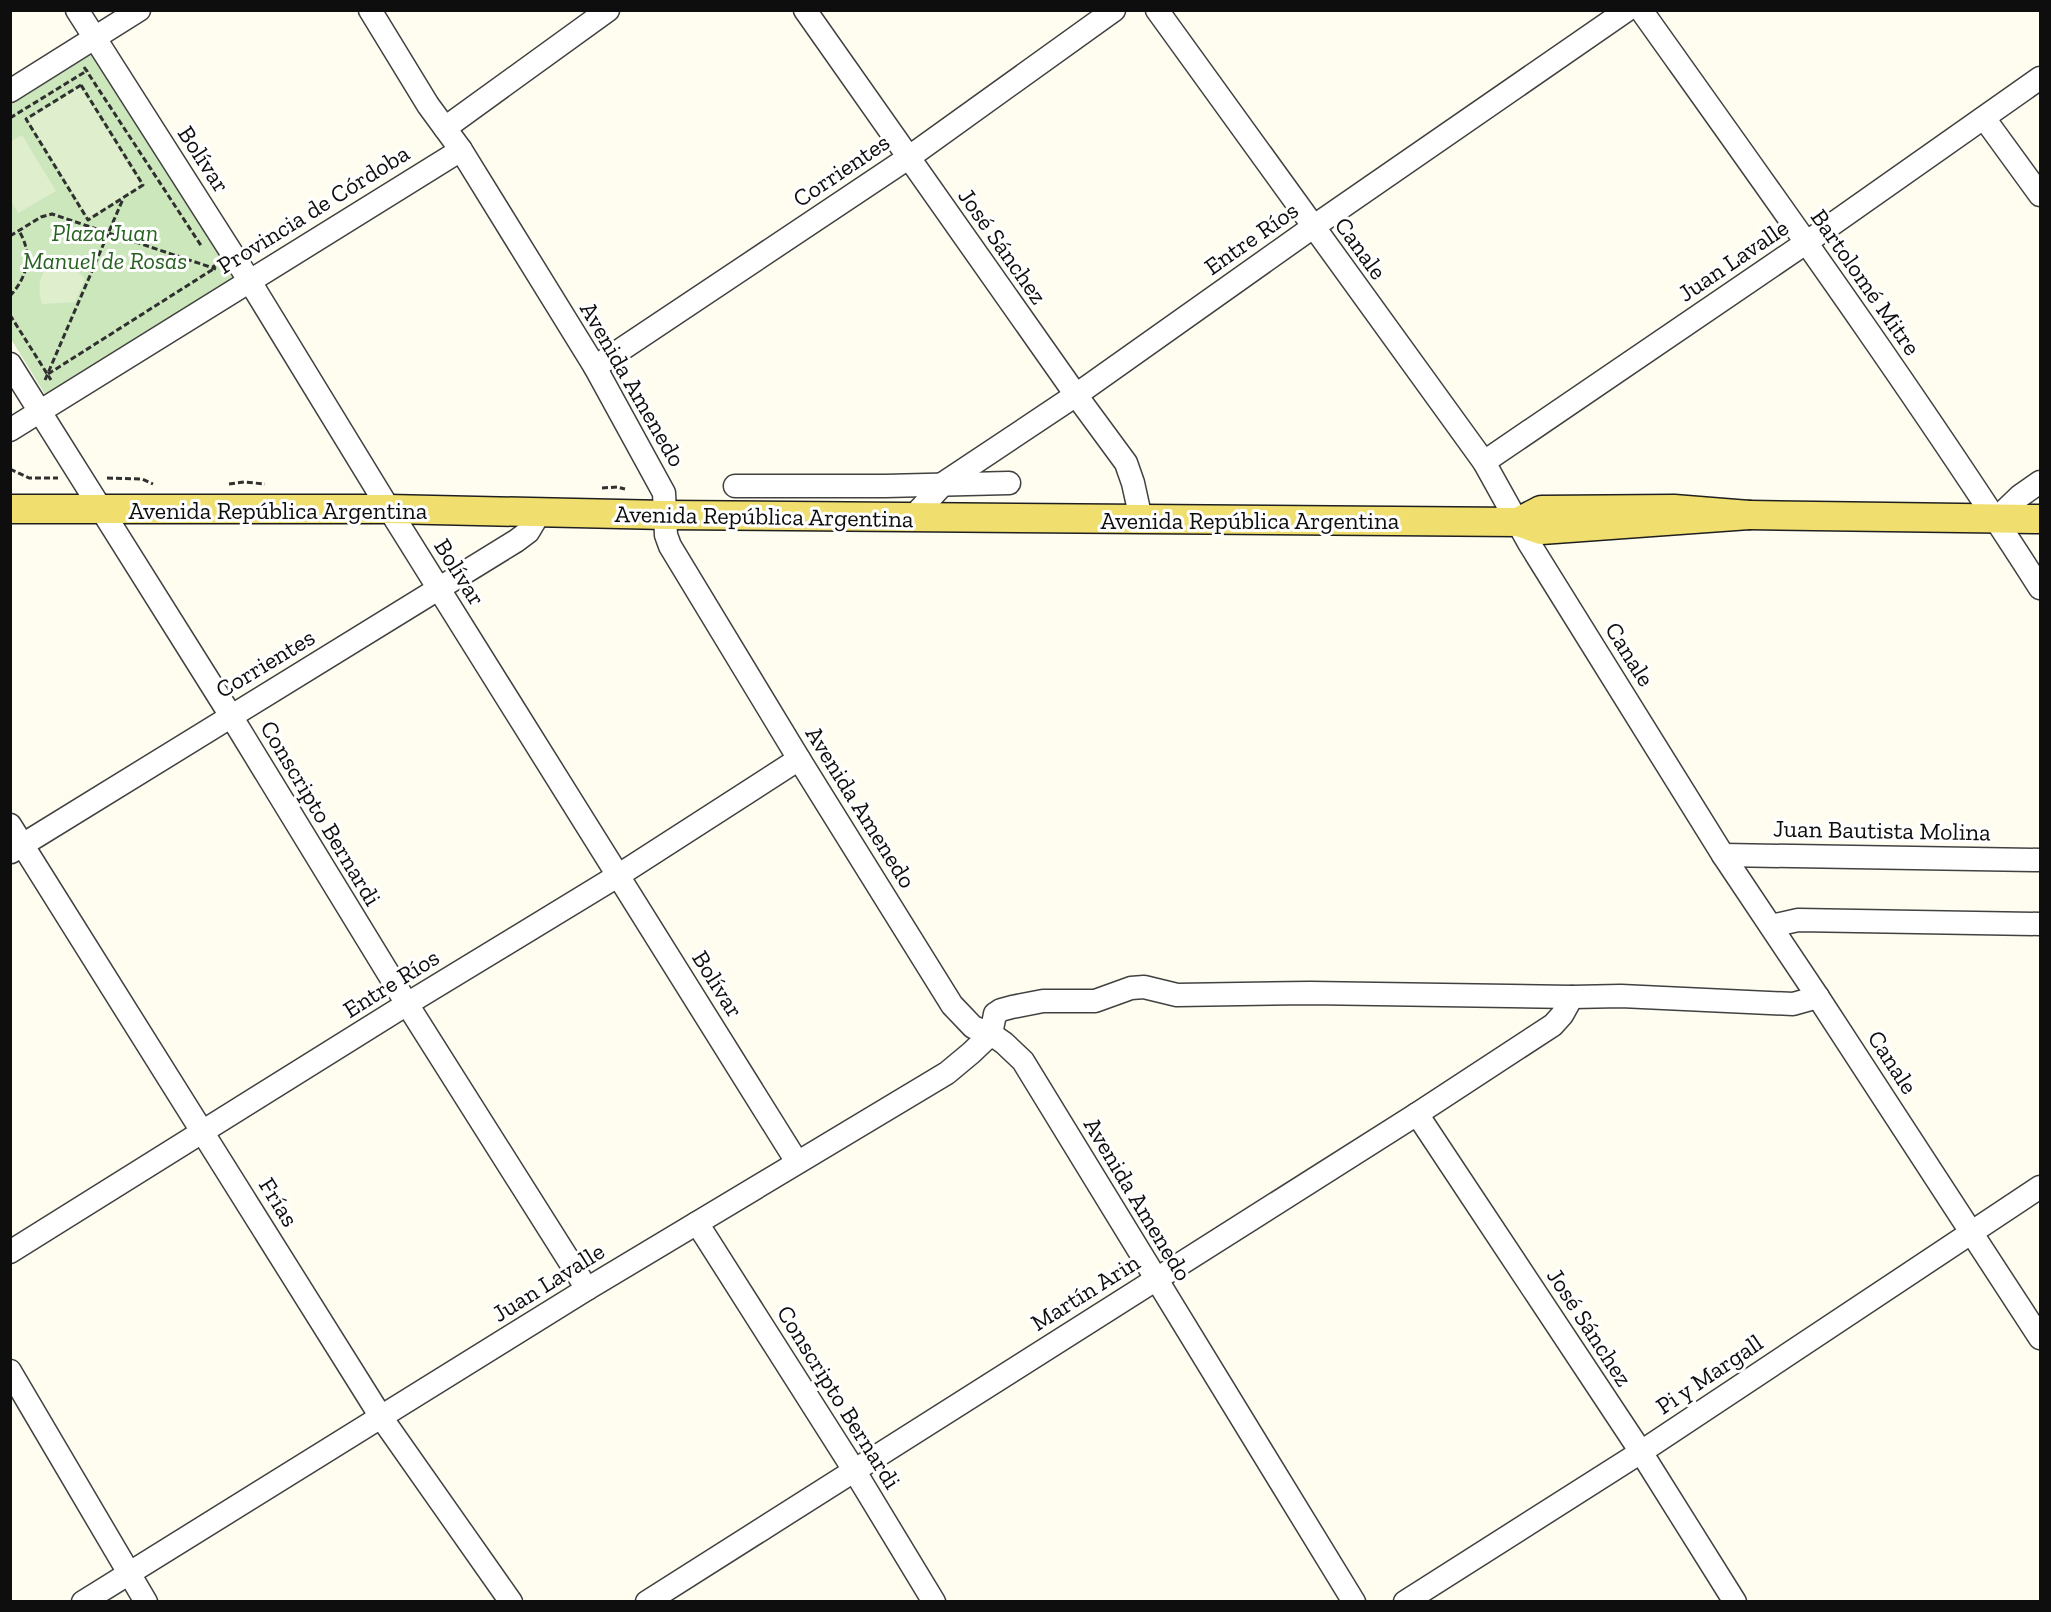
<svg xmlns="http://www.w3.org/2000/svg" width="2051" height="1612" font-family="'Zilla Slab',serif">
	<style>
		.green { fill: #cde7bc }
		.pitch { fill: #dfeecd }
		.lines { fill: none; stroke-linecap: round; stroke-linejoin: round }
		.minor-casing { stroke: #414141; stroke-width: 25 }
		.major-casing { stroke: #1f1f1f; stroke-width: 31 }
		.path { stroke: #303030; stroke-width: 3; stroke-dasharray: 6 3; stroke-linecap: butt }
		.minor { stroke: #fff; stroke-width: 22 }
		.major { stroke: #f0df6f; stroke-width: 28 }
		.labels { text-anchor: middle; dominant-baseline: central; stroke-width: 6; stroke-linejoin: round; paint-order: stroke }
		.street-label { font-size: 24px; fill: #0e0e0e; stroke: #fff }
		.park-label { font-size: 24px; font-style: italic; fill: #286222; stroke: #fff }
	</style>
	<rect width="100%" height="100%" fill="#fefdf0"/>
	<!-- green -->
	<polygon class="green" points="93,49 235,277 46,396 11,339 11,100"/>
	<!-- pitch -->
	<g class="pitch">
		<polygon points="80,87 141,185 89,218 28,120"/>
		<polygon points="22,135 56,191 18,213 11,201 10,142"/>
		<path d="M62 255 85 279 75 302 42 304C35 282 43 265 62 255Z"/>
	</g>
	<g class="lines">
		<!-- minor casing -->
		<g class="minor-casing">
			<g id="minor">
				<polyline points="77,10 249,280 389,509 797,1162"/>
				<polyline points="370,10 428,105 461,150 595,367 664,493 666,535 670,546 799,759 952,1005 973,1027 991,1034 1004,1043 1023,1061 1354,1602"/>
				<polyline points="805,10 1076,395 1126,463 1133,483 1141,519"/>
				<polyline points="1157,10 1484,462 1529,543 1723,855 1818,997 2040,1338"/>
				<path d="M1641 10C1777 201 1914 391 2040 588"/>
				<polyline points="10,91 139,10"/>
				<polyline points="1984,118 2040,195"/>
				<polyline points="445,128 608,10"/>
				<polyline points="10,364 231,716 407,1004 587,1289"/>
				<polyline points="595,367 908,158 1114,10"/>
				<polyline points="10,430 461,150"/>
				<polyline points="1484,462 1807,242 2040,78"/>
				<polyline points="735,486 885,486 1009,483"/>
				<polyline points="913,517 944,483 1076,395 1313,227 1627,10"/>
				<polyline points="1996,519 2020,496 2040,482"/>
				<polyline points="10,825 381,1417 511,1602"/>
				<polyline points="11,852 516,541 528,532 540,512"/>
				<polyline points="1723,855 2040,860"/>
				<polyline points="1771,926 1798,920 2040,924"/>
				<polyline points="1417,1114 1641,1452 1735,1602"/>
				<polyline points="697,1223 854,1470 934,1602"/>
				<polyline points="10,1252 407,1004 619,875 799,759"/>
				<polyline points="10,1371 146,1602"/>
				<polyline points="83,1602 587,1289 947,1073 971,1053 991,1034 995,1014 1001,1010 1012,1007 1043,1001 1095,1001 1131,988 1144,987 1177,995 1310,993 1572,997 1621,996 1793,1004 1818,997"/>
				<polyline points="647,1602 1417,1114 1553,1025 1562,1015 1572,997"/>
				<polyline points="1405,1602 1641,1452 2040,1187"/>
			</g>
		</g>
		<!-- major casing -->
		<g class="major-casing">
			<g id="major">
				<polyline points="10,509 389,509 665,515 1518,522 1541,530 1749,515 1674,509 1541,510 1518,522"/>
				<polyline points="1749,515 2040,519"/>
			</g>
		</g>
		<!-- path -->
		<g class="path">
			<polyline points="84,67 202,247"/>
			<polygon points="81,85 143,185 88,220 26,119"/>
			<polyline points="10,118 88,70"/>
			<polyline points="10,236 41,217 52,214 216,269"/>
			<path d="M10 296C28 276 33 254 19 231"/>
			<polyline points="10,315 51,380"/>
			<polyline points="48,374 215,268 213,265"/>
			<polyline points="45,380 123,199"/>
			<polyline points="10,469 29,478 58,478"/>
			<polyline points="107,478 142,479 153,484"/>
			<polyline points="229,484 244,482 265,484"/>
			<polyline points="602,488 617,487 625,489"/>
		</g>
		<!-- minor -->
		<use href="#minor" class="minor"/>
		<!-- major -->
		<use href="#major" class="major"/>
	</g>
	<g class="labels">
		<!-- street labels -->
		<g class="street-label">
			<text transform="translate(204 159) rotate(57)">Bolívar</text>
			<text transform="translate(841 170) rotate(-34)">Corrientes</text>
			<text transform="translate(313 209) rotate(-32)">Provincia de Córdoba</text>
			<text transform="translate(1251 238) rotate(-35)">Entre Ríos</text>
			<text transform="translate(1003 246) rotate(55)">José Sánchez</text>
			<text transform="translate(1361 248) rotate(54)">Canale</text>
			<text transform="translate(1733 260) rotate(-34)">Juan Lavalle</text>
			<text transform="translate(1866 282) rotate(55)">Bartolomé Mitre</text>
			<text transform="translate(633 384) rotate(60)">Avenida Amenedo</text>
			<text x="278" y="510">Avenida República Argentina</text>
			<text transform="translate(764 516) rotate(1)">Avenida República Argentina</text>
			<text x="1250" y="520">Avenida República Argentina</text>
			<text transform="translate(460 572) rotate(58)">Bolívar</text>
			<text transform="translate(1630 654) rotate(58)">Canale</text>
			<text transform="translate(265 663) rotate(-31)">Corrientes</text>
			<text transform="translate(861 807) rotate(58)">Avenida Amenedo</text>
			<text transform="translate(321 813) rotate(59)">Conscripto Bernardi</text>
			<text transform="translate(1882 830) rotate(1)">Juan Bautista Molina</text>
			<text transform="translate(391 983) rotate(-32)">Entre Ríos</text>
			<text transform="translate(718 984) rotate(58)">Bolívar</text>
			<text transform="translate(1893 1062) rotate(57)">Canale</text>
			<text transform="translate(1138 1199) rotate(59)">Avenida Amenedo</text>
			<text transform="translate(279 1202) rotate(58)">Frías</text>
			<text transform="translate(548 1282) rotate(-32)">Juan Lavalle</text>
			<text transform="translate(1085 1292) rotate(-32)">Martín Arin</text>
			<text transform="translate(1590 1327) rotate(57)">José Sánchez</text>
			<text transform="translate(1709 1374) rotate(-34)">Pi y Margall</text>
			<text transform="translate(839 1397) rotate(58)">Conscripto Bernardi</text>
		</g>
		<!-- park labels -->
		<g class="park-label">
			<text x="105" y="232">Plaza Juan<tspan x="105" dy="28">Manuel de Rosas</tspan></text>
		</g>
	</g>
	<!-- border -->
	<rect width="2051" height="1612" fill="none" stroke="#0e0e0e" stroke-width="24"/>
</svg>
